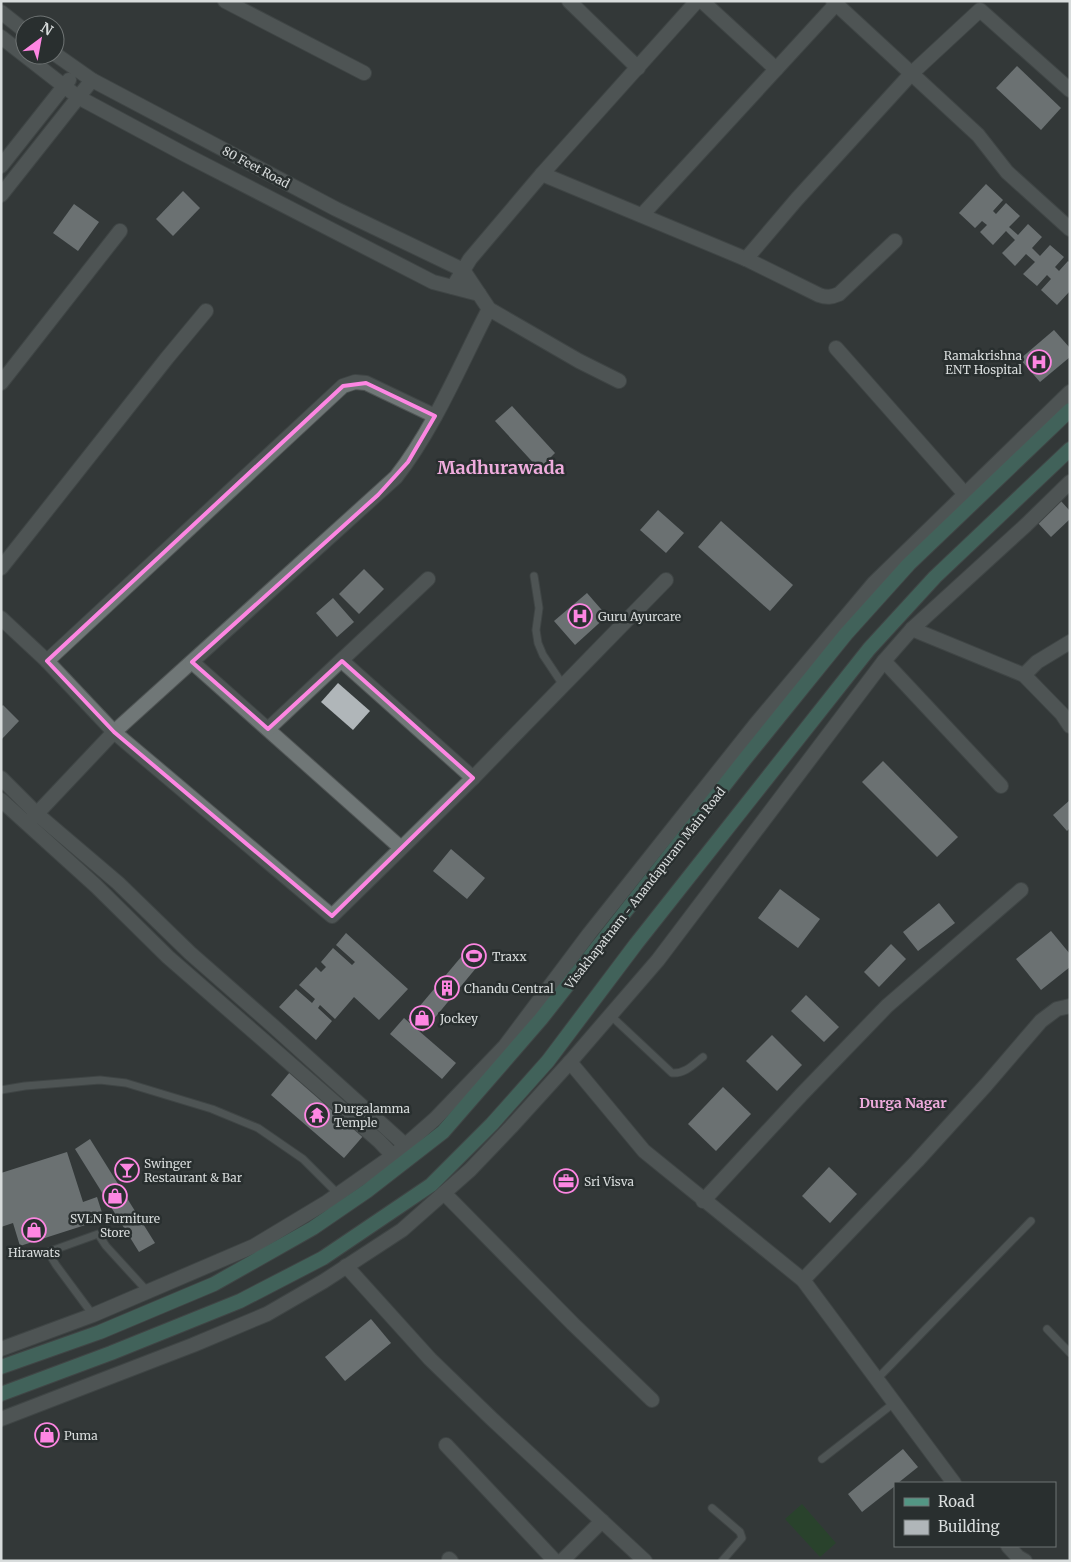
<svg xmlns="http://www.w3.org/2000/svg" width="1071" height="1562" font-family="Merriweather,serif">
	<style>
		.green { fill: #1d4f1e }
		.building { fill: #b0b6b9 }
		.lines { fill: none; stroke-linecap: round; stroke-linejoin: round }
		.service-casing { stroke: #505555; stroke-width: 9 }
		.minor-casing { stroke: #505555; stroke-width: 16 }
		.tertiary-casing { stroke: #505555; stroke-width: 16 }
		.primary-casing { stroke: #505555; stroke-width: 16 }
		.service { stroke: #707777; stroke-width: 7 }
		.minor { stroke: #707777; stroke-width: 14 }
		.tertiary { stroke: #707777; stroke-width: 14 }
		.primary { stroke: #539684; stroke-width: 14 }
		.marked { fill: none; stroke: #fd86e2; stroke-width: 4; stroke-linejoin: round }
		.labels { text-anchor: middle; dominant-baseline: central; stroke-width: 5; stroke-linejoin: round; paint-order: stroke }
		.street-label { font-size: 12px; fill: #d8dcdc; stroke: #292f2f }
		.poi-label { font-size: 12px; fill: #d8dcdc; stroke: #292f2f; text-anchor: start }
		.neighbourhood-label { font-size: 14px; font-weight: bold; fill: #efacdd; stroke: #292f2f }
		.district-label { font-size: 18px; font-weight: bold; fill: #efacdd; stroke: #292f2f }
	</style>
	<rect width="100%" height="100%" fill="#333939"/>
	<!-- green -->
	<polygon class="green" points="802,1504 836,1543 820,1557 785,1519"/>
	<!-- building -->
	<g class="building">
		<polygon points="1017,66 1061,108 1041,130 996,88"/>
		<polygon points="986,184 1003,200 993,211 996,214 1006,203 1020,216 1009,227 1018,235 1028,224 1042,237 1032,248 1040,256 1050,245 1064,257 1055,267 1059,271 1068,261 1070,263 1070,291 1057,305 1041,290 1051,279 1047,275 1037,286 1023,274 1035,262 1026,254 1015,266 1002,253 1015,240 1006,231 993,245 980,232 987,225 982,221 975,228 959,213"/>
		<polygon points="183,191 200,208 173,236 156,219"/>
		<polygon points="74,204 99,222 78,251 53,233"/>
		<polygon points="1054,330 1070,348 1070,357 1040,382 1020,359"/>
		<polygon points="512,406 555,453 539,469 495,421"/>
		<polygon points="1060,500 1070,511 1070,519 1051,537 1037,522"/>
		<polygon points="658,510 684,533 666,553 640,530"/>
		<polygon points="721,521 793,585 770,611 698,547"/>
		<polygon points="364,569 384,589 359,614 339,594"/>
		<polygon points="587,593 607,616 575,645 554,621"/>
		<polygon points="333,598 354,622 337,637 316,613"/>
		<polygon points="338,683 370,711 353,730 321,702"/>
		<polygon points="3,705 19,721 1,740 1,707"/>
		<polygon points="883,761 958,837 937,857 862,782"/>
		<polygon points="1070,800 1070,828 1067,831 1053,815"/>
		<polygon points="451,849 485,878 467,899 433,871"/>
		<polygon points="780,889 820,919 798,948 758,918"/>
		<polygon points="939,903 955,923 918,951 903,932"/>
		<polygon points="1051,931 1070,954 1070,967 1041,990 1016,959"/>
		<polygon points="346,933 408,989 379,1020 354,997 335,1019 320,1005 318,1008 332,1021 316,1040 279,1007 296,989 312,1003 315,999 299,985 316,967 321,972 326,967 321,962 333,948 352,965 355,962 336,945"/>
		<polygon points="472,944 486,956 423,1032 408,1020"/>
		<polygon points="891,944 906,959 879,987 864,972"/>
		<polygon points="806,995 839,1027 824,1042 791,1011"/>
		<polygon points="404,1018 456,1063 442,1079 390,1034"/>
		<polygon points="772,1035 802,1065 777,1091 746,1061"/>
		<polygon points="290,1072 364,1135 344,1158 271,1095"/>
		<polygon points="723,1087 751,1114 716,1151 688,1124"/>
		<polygon points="90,1139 155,1243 139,1252 75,1149"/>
		<polygon points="67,1152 83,1202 97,1197 104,1219 20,1246 13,1223 1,1227 1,1173"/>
		<polygon points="829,1167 857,1194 830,1223 802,1196"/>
		<polygon points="371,1319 391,1343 345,1381 325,1357"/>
		<polygon points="903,1449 918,1467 898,1483 895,1483 895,1486 862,1512 848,1494"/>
	</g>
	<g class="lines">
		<!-- service casing -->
		<g class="service-casing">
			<g id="service">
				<polyline points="534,576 539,608 536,630 538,643 543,655 563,685"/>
				<path d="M610 1015 672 1073C685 1074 694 1064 703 1057"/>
				<polyline points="1,1090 25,1086 100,1080 126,1083 212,1109 258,1128 303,1159 338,1194"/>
				<polyline points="93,1315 56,1265 48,1252 98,1234 106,1246 148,1292"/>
				<polyline points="1047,1329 1070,1353"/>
				<polyline points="877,1379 1031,1221"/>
				<polyline points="822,1459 894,1403"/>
				<polyline points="712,1508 740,1532 742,1538 722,1561"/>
			</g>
		</g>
		<!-- minor casing -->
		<g class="minor-casing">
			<g id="minor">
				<polyline points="225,1 364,73"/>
				<polyline points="569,1 638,68"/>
				<polyline points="702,1 776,69"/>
				<polyline points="833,1 978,135 1007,172 1070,229"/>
				<polyline points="542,174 697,1"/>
				<polyline points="642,215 836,4"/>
				<path d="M746 259 819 295C827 298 832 297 839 294L895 241"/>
				<polyline points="453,287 470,259 542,174 746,259 797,199 911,74 980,10 1070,90"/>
				<polyline points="479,294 489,309 579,361 619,381"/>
				<path d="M489 309C460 365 435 427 396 477L114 732 332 916 473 778 666 580"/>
				<polyline points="836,348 964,493"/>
				<polyline points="1,383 120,231"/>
				<polyline points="1,568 167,358 206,311"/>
				<polyline points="1,618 47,661"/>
				<polyline points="912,629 1024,675 1062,714 1070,726"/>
				<polyline points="342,661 473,778"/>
				<polyline points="884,661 1001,786"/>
				<polyline points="192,662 401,848"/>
				<polyline points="1024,675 1037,662 1070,642"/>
				<polyline points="268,729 428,579"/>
				<polyline points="29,822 114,732 47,661 343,386 355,382 366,383 435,416"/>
				<polyline points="570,1062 644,1151 803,1280 954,1483"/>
				<polyline points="444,1193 573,1324 652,1400"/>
				<polyline points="703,1201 802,1094 887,1006 1021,890"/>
				<polyline points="346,1266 430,1359 492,1419 645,1561"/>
				<polyline points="803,1280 917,1161 986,1085 1041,1021 1057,1009 1070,1006"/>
				<polyline points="446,1445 555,1561"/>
				<polyline points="1008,1546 1018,1557 1025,1561"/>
				<polyline points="449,1559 451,1561"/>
				<polyline points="562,1561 602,1521"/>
			</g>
		</g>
		<!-- tertiary casing -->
		<g class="tertiary-casing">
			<g id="tertiary">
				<polyline points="1,12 25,31"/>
				<polyline points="1,37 78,97 186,155 433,282 479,294 463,270 336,209 92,80 55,54"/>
				<polyline points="1,166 69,80"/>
				<polyline points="1,195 92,80"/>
				<polyline points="1,778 37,814 118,883 190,953 272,1025 405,1145 409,1153"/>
				<polyline points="1,800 96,886 168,957 379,1141 398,1161"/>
				<polyline points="1,1349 93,1315 254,1246 327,1202 394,1155 435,1119 505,1046 589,934 755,725 874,583 1070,392"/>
				<polyline points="1,1419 193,1345 267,1314 324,1281 402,1230 470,1170 511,1127 570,1062 658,960 884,661 912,629 1026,525 1070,482"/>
			</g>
		</g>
		<!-- primary casing -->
		<g class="primary-casing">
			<g id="primary">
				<polyline points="1,1367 100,1332 214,1284 313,1228 367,1191 443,1132 541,1019 745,759 846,634 909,564 1070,410"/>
				<polyline points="1,1394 111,1353 240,1301 323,1258 431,1185 492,1124 548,1061 636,944 869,649 935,577 1070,449"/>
			</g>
		</g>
		<!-- service -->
		<use href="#service" class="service"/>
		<!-- minor -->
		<use href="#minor" class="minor"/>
		<!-- tertiary -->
		<use href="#tertiary" class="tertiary"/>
		<!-- primary -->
		<use href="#primary" class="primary"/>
	</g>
	<!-- marked area -->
	<path d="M0 0H1071V1562H0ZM366 383 435 416 408 462 378 495 192 662 268 729 342 661 473 778 332 916 114 732 47 661 343 386Z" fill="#333939" fill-opacity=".55" fill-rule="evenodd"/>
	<path class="marked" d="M366 383 435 416 408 462 378 495 192 662 268 729 342 661 473 778 332 916 114 732 47 661 343 386Z"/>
	<!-- icons -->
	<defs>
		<g id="hospital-ring" transform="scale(1.25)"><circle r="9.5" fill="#292f2f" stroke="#fd86e2" stroke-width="1.5"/><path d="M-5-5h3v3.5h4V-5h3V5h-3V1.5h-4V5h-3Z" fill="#fd86e2"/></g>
		<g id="stadium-ring" transform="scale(1.25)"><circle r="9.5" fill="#292f2f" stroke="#fd86e2" stroke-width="1.5"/><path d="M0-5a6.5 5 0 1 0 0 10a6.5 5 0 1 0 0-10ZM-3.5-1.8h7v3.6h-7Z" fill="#fd86e2"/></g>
		<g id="building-ring" transform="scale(1.25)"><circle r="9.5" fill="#292f2f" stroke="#fd86e2" stroke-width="1.5"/><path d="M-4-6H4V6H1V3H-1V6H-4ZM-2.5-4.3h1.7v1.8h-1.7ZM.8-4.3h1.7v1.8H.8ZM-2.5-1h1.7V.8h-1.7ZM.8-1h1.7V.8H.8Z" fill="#fd86e2"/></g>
		<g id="shop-ring" transform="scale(1.25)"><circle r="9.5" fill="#292f2f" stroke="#fd86e2" stroke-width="1.5"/><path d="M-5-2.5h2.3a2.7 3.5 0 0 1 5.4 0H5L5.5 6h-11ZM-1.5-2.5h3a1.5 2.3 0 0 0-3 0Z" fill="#fd86e2"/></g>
		<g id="temple-ring" transform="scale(1.25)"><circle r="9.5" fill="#292f2f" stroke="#fd86e2" stroke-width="1.5"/><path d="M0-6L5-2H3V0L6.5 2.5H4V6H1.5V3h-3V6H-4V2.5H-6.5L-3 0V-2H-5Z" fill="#fd86e2"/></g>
		<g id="bar-ring" transform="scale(1.25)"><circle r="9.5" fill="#292f2f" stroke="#fd86e2" stroke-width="1.5"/><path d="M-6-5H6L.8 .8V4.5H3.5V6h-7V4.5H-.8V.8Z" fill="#fd86e2"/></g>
		<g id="office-ring" transform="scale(1.25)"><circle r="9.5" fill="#292f2f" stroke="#fd86e2" stroke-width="1.5"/><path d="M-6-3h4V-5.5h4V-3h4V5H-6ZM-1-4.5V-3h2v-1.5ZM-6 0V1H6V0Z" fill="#fd86e2"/></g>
	</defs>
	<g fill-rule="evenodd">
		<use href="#hospital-ring" x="1039" y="362"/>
		<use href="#hospital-ring" x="580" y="616"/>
		<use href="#stadium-ring" x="474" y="956"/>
		<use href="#building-ring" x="447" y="988"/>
		<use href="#shop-ring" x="422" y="1018"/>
		<use href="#temple-ring" x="317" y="1115"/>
		<use href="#bar-ring" x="127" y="1170"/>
		<use href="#office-ring" x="566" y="1181"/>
		<use href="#shop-ring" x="115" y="1196"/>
		<use href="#shop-ring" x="34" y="1230"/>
		<use href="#shop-ring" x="47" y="1435"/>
	</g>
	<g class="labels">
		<!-- street labels -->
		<g class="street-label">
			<text transform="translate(256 167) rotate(28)">80 Feet Road</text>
			<text transform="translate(645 888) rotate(-52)">Visakhapatnam - Anandapuram Main Road</text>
		</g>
		<!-- poi labels -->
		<g class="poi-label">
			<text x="1022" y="355" text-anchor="end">Ramakrishna<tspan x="1022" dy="14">ENT Hospital</tspan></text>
			<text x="598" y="616">Guru Ayurcare</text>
			<text x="492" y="956">Traxx</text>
			<text x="464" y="988">Chandu Central</text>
			<text x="440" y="1018">Jockey</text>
			<text x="334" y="1108">Durgalamma<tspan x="334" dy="14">Temple</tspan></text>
			<text x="144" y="1163">Swinger<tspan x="144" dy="14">Restaurant &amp; Bar</tspan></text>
			<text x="584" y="1181">Sri Visva</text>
			<text x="115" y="1218" text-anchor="middle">SVLN Furniture<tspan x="115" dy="14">Store</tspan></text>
			<text x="34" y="1252" text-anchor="middle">Hirawats</text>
			<text x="64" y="1435">Puma</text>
		</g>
		<!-- neighbourhood labels -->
		<g class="neighbourhood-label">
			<text x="903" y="1103">Durga Nagar</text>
		</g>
		<!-- district labels -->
		<g class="district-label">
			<text x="501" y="467">Madhurawada</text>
		</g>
	</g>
	<!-- border -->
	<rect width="1071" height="1562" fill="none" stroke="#d8dcdc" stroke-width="5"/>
	<!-- legend -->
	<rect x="894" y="1482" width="162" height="65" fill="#292f2f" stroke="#6f7474"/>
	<rect x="904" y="1498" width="25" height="8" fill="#539684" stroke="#6f7474"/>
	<text x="938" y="1507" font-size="15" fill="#d8dcdc">Road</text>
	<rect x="904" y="1520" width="25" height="15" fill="#b0b6b9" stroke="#6f7474"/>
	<text x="938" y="1532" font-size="15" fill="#d8dcdc">Building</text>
	<!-- north arrow -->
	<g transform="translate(40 40) rotate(32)"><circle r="24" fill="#292f2f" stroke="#6f7474"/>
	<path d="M0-4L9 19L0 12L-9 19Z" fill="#fd86e2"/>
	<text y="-8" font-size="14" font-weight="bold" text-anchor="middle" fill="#d8dcdc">N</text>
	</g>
</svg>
